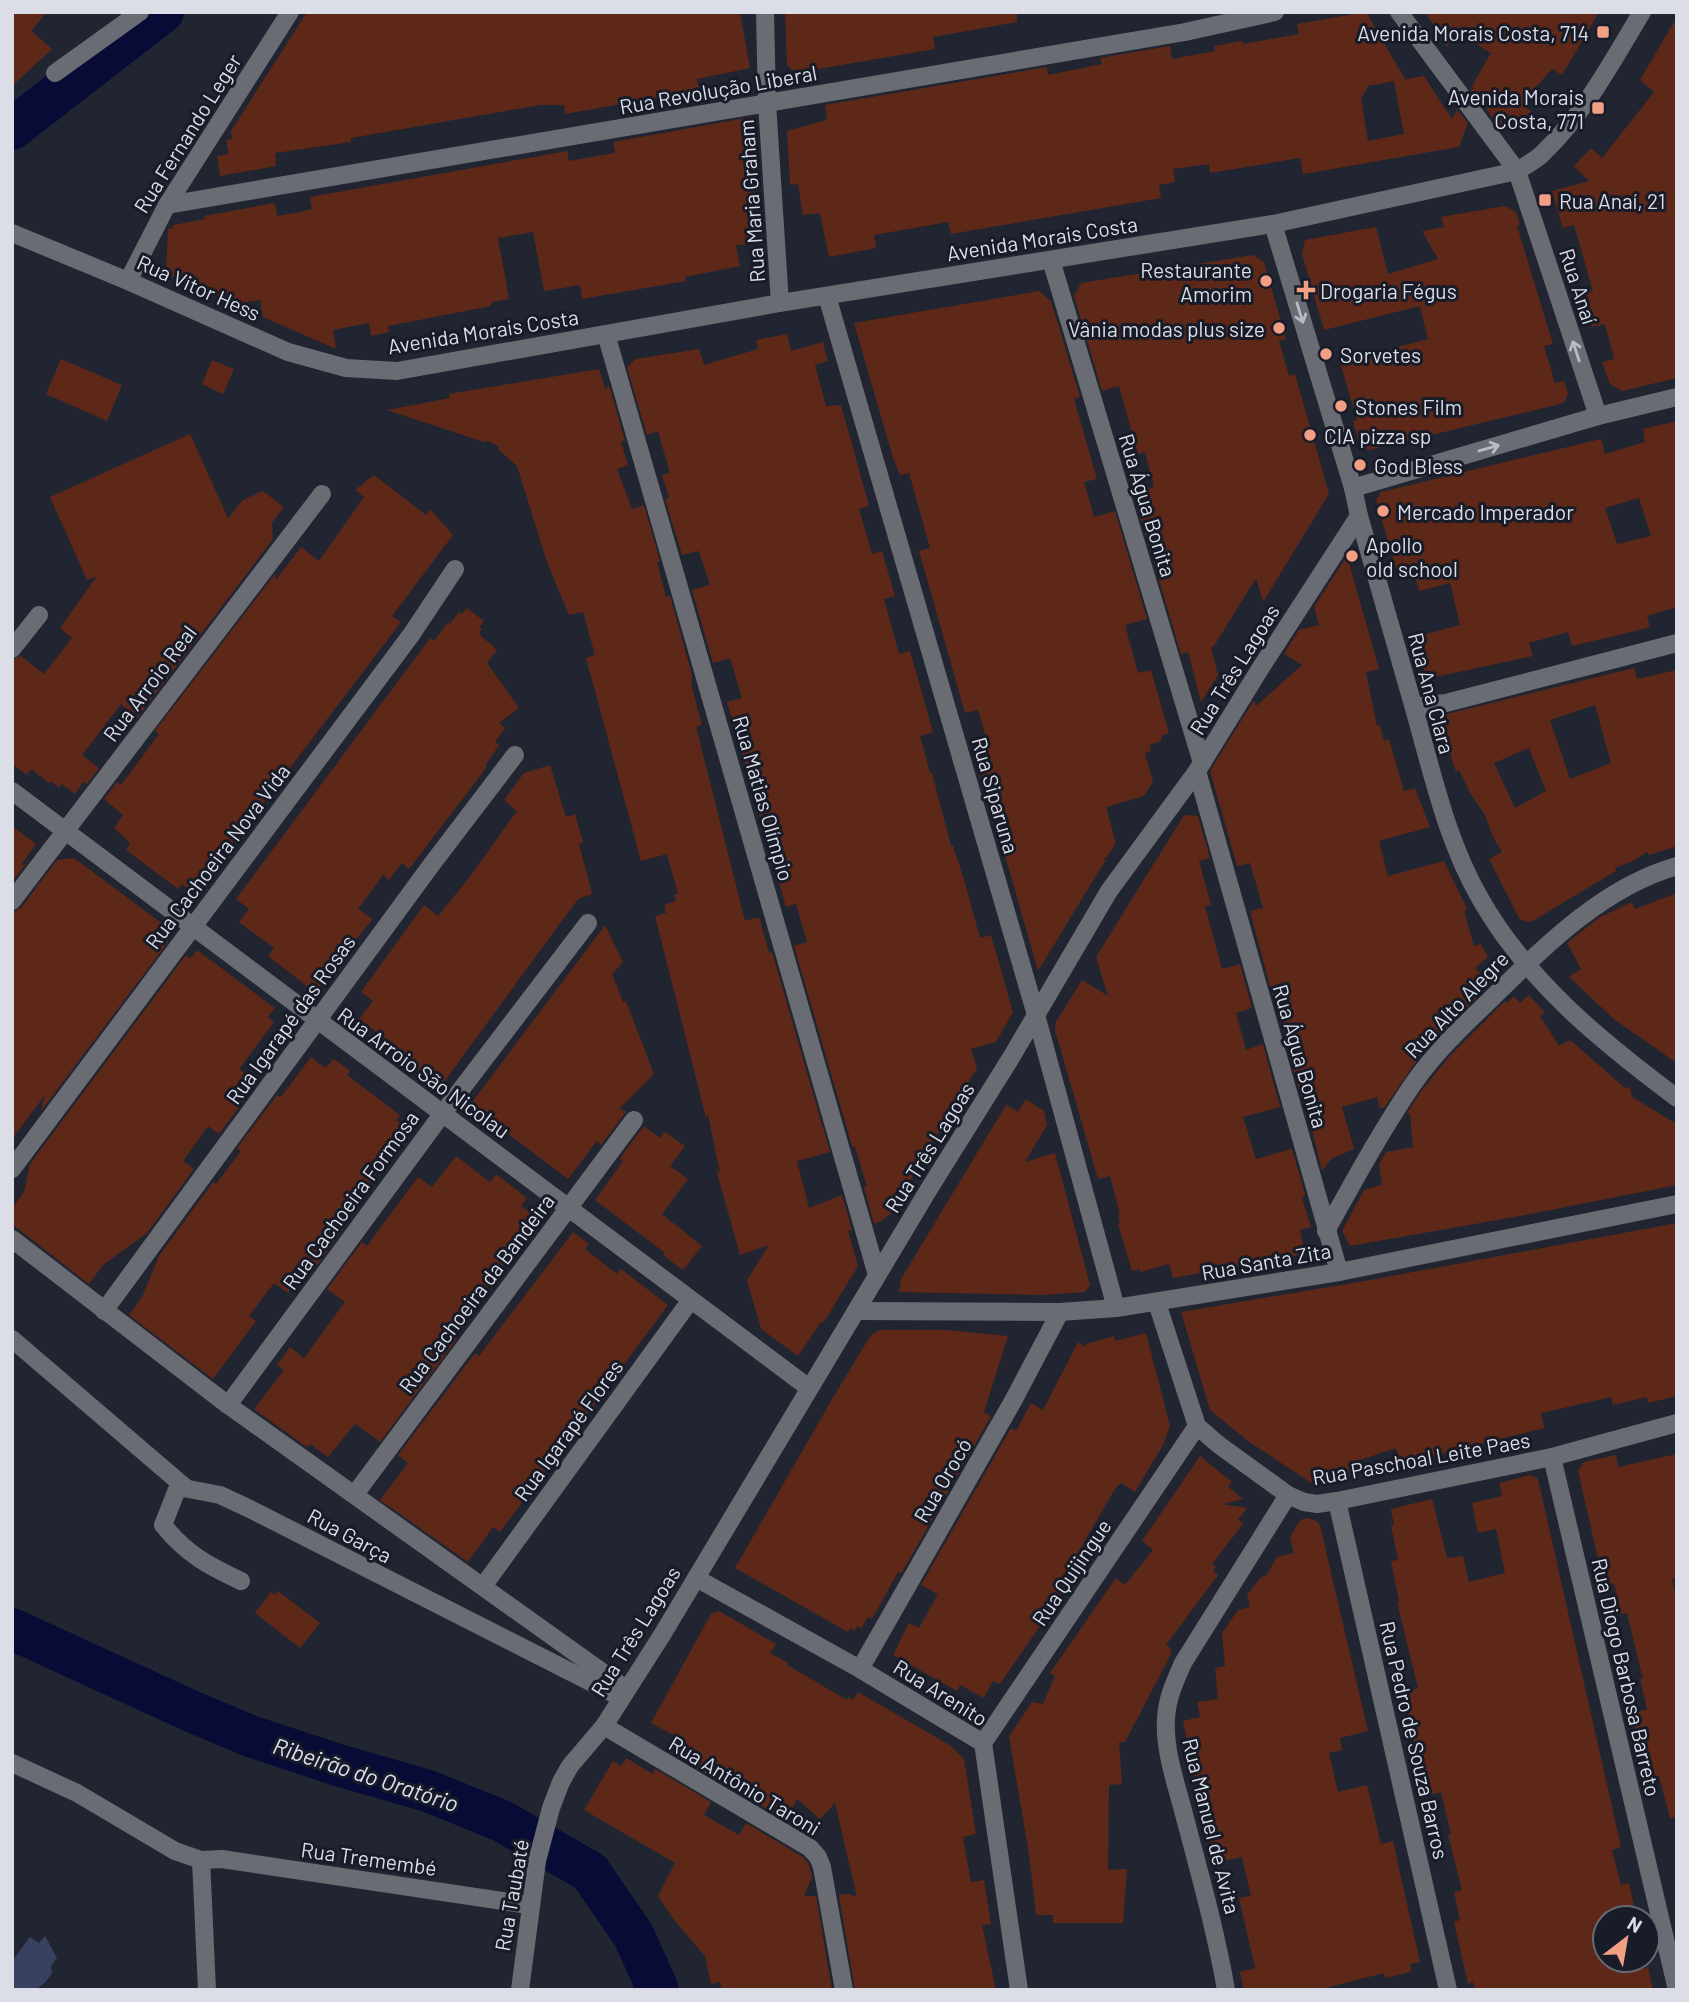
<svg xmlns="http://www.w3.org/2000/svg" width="1689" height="2002" font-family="Barlow,sans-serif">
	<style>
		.pitch { fill: #394160 }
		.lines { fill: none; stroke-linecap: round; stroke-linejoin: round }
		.river { stroke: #080b35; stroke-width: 42 }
		.building { fill: #5d2818; fill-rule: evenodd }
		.minor { stroke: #6a6c73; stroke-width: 18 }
		.oneway { stroke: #b9bcc4 }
		.poi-dot { fill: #f39f84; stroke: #181b28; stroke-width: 2.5 }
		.labels { text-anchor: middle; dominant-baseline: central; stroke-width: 6; stroke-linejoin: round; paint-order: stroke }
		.poi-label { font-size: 21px; fill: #dbdee7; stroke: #181b28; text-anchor: start }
		.street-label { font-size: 21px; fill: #dbdee7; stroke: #181b28 }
		.water-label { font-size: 23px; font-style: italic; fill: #dbe0f0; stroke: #181b28 }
	</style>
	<rect width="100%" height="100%" fill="#212532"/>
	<!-- pitch -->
	<path class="pitch" d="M45 1936 57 1958 51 1966 52 1973C40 1992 33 1990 12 1990V1961L30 1937 39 1943Z"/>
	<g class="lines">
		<!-- river -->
		<g class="river">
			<polyline points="12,129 163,12"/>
			<polyline points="12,1629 193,1712 250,1736 338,1765 428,1791 502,1821 590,1872 634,1936 658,1990"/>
		</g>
	</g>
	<!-- building -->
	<g class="building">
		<polygon points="12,12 47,12 31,31 52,49 12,86"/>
		<polygon points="307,12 740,12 750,68 697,79 699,90 565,114 564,105 540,105 351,138 351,142 275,153 276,166 220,176 217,156 229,154 226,140 232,139 231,131"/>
		<polygon points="785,12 1017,12 1017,22 933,37 935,49 795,73 787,65"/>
		<polygon points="1366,12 1405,79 1368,86 1361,99 1368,141 1404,134 1394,81 1424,76 1452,119 1457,110 1468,123 1459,147 1303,174 1300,158 1210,173 1209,164 1173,169 1175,182 1159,185 1161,198 951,234 948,222 874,235 876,248 829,257 820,213 803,215 798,184 790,185 787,131 823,121 827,118 825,105 1047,67 1048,75 1102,64 1100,58 1170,46 1172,59 1215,51 1214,46 1242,41 1243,44 1299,34 1297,24"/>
		<polygon points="1425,12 1599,12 1562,75 1552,69 1521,104 1532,112 1510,128 1498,127 1478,95 1477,98 1470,89 1474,89 1472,86 1491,53 1456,31 1447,47"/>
		<polygon points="1677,17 1677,378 1622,391 1610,384 1602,362 1614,359 1605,324 1592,327 1582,294 1593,291 1574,225 1563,228 1552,191 1589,181 1574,166 1591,148 1602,158 1654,92 1640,80"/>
		<polygon points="752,117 756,244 736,245 740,266 685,277 686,281 582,299 580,285 544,291 533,232 498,238 509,299 491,302 491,306 388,326 389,332 371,336 369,323 333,330 336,349 263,317 260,300 234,304 166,274 168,229 173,228 173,225 205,219 204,216 275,203 277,216 295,213 312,209 310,197 567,151 569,161 615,153 613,142"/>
		<polygon points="1505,206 1516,212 1520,225 1517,226 1553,344 1544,346 1555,383 1564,381 1568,393 1564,403 1369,450 1360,446 1353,421 1357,420 1340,362 1428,339 1420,306 1324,330 1302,254 1305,240 1376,227 1388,274 1438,259 1422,231 1444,227 1441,217"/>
		<polygon points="1253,255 1264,262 1286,339 1279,341 1289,376 1295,374 1329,494 1263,602 1256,578 1214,646 1211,647 1218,675 1201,702 1188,652 1181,654 1133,493 1154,487 1145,452 1138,454 1119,386 1102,391 1074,296 1081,283"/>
		<polygon points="1039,291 1051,301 1080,397 1074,399 1097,479 1084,482 1094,517 1115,511 1147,619 1125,625 1138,673 1151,670 1169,733 1163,735 1160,742 1150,744 1151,751 1145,753 1153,782 1144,796 1106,807 1116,843 1106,858 1104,858 1105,861 1038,971 980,767 983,766 978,750 989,747 978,710 965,713 919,551 930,548 909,473 900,475 893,458 854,323"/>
		<polygon points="787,334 791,351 823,342 828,361 815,365 826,406 841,405 869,506 859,509 872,554 882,551 895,596 884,599 899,654 910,651 933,732 920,736 930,773 932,773 951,846 953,846 963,876 980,938 991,935 1013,1012 996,1042 971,1049 977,1068 891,1213 881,1221 874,1224 864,1187 867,1186 855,1147 852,1146 794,946 807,942 796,904 786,907 727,702 742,698 730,658 713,663 692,590 710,585 699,551 682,555 665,499 669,498 662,475 670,473 658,431 647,435 627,367 636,359 699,349 704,365 758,349 756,340"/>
		<polygon points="61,359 122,385 107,421 46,394"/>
		<polygon points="212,360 234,369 223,394 202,384"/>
		<polygon points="599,369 605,389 609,385 625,441 621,442 628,465 617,469 632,509 644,505 660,561 657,562 666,597 670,596 692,675 691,684 702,725 696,727 745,921 759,917 769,953 772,952 830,1152 797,1161 809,1208 842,1195 852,1230 848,1231 858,1266 824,1322 821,1322 798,1356 761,1329 747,1280 769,1245 740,1255 716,1169 720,1173 708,1115 706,1118 655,916 666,913 664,905 676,901 674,895 678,894 667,854 641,861 586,658 595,655 583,612 569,615 547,562 517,466 499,450 498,446 488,441 484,442 387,410 450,398 449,394"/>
		<path d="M1677 421V607L1647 616 1650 627 1623 634 1572 646 1568 632 1529 643 1533 656 1426 679 1415 637 1460 625 1450 583 1419 591 1413 568 1397 572 1376 500 1381 492 1601 439 1605 454 1645 442 1643 429ZM1639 498 1651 536 1617 544 1605 508Z"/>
		<polygon points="190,434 228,518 243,500 263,491 284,507 272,523 273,539 137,718 121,704 92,742 82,755 99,768 87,784 83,782 75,794 62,784 59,788 51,781 49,783 31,769 27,775 12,764 12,660 21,656 44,674 72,638 60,628 97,576 87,580 50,497"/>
		<polygon points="374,475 426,515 430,509 453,535 392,616 401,622 194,894 182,884 178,889 126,850 130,843 114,828 123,815 104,799 117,782 121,785 159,734 155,731 275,574 276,580 301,547 319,561 364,497 355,490"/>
		<polygon points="1347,556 1379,669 1366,672 1377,726 1380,725 1384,741 1389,739 1404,791 1415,788 1430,827 1379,841 1388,876 1444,861 1467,909 1464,911 1474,946 1481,944 1488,957 1475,968 1490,984 1422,1053 1384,1108 1380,1108 1377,1097 1342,1107 1354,1149 1331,1159 1322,1171 1305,1100 1302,1101 1285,1038 1287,1037 1276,1001 1274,1001 1250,911 1263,908 1250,863 1237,866 1210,771 1254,700 1256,706 1302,665 1284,654 1299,630 1319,625 1314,607"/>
		<polygon points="467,608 484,621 479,627 482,629 479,634 497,650 487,663 519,708 499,723 505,728 495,742 499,745 485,766 487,767 409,869 402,863 389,880 383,875 358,909 372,919 316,993 268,956 274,948 239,922 249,909 236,899 428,641 430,638 434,641 448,622 450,624 459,612 462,614"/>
		<path d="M1634 668 1637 679 1677 670V846L1649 855 1647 852 1633 861 1615 868 1616 871 1531 922 1520 920 1489 859 1502 852 1493 837 1485 815 1470 793 1459 770 1456 772 1439 716ZM1595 705 1611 763 1570 779 1550 720ZM1529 748 1546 791 1515 808 1494 763Z"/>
		<polygon points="550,765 566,817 575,814 583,842 579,844 592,894 578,899 441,1086 393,1050 396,1047 359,1019 373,1001 361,992 424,905 438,916 472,874 517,811 504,800 524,773"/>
		<polygon points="1184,815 1198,816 1210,858 1199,861 1211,905 1205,906 1222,969 1240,964 1252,1008 1236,1013 1246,1050 1263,1044 1280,1107 1243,1117 1256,1159 1292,1149 1305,1194 1302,1198 1311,1227 1300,1230 1305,1254 1173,1278 1169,1264 1140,1272 1140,1269 1132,1271 1118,1224 1120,1223 1118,1215 1120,1215 1110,1176 1098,1179 1055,1030 1056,1022 1082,980 1108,996 1096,957"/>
		<polygon points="12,826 36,844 21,865 26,864 12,882"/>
		<polygon points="74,858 164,925 168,942 41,1111 45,1095 12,1139 12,912 21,908 57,860"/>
		<polygon points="1677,893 1677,1063 1615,1020 1569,977 1581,969 1567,943 1600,917 1632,902 1635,909"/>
		<polygon points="605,925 623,962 612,974 623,1002 626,1001 654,1074 620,1108 626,1112 601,1145 597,1141 568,1179 470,1105"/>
		<polygon points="197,950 275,1008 268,1017 274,1022 239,1069 257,1083 219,1134 208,1126 183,1161 194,1169 147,1233 103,1265 89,1284 12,1224 12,1208 24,1192 30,1164 186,955 190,959"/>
		<polygon points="1529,995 1545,1012 1540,1016 1559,1046 1570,1040 1625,1088 1630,1087 1632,1097 1677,1124 1677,1185 1520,1216 1350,1246 1342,1231 1364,1190 1382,1185 1379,1164 1386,1152 1413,1147 1410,1114 1407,1113 1422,1090 1449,1057 1505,1001 1507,1003 1514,996 1520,1003"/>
		<polygon points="311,1057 325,1068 334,1059 350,1071 347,1075 400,1115 396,1120 409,1129 339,1224 344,1228 309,1276 304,1272 288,1293 274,1283 249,1316 256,1321 213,1379 129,1315 143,1295 159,1256 213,1182 216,1184 241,1151 237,1148 277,1095 281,1097"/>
		<polygon points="1026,1099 1044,1111 1047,1125 1025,1162 1055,1153 1090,1285 1085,1292 1043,1295 899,1292 901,1279 1006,1105 1018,1112"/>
		<polygon points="644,1126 660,1138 665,1132 685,1146 670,1166 688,1179 662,1214 702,1246 683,1270 663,1255 665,1253 595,1200 623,1161 620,1158"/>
		<polygon points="456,1156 490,1182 496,1174 527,1198 521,1206 538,1218 451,1335 457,1339 380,1442 355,1424 328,1457 310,1444 307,1447 254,1409 284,1370 277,1365 290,1347 304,1358 345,1302 327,1289 362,1242 367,1246 418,1177 432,1187"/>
		<polygon points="1677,1223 1677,1396 1648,1403 1647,1397 1613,1405 1611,1397 1541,1413 1544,1428 1401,1464 1396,1448 1348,1464 1350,1476 1313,1484 1248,1441 1210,1410 1181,1312 1370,1280"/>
		<polygon points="573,1232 589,1244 585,1249 617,1274 621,1269 668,1305 500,1532 493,1527 468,1562 380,1500 408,1463 398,1455 475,1353 479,1356"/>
		<polygon points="880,1330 947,1330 1008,1336 984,1412 991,1416 901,1574 898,1572 872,1619 868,1617 861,1629 857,1626 855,1631 850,1628 848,1632 735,1568 838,1389 871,1335"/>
		<polygon points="1146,1333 1170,1426 1163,1445 1135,1492 1121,1483 1115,1489 1080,1549 1089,1554 1000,1684 993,1681 984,1698 960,1685 957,1691 893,1655 909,1623 919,1628 938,1594 921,1585 1011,1428 1016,1431 1031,1403 1043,1410 1078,1342 1084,1347 1086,1344 1114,1336 1115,1341"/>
		<polygon points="1677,1454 1677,1578 1672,1579 1677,1600 1677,1817 1670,1818 1659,1776 1653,1777 1645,1744 1639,1745 1632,1713 1647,1709 1640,1679 1643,1679 1627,1613 1621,1614 1614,1583 1604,1585 1578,1471 1584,1462 1616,1455 1618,1467"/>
		<polygon points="1200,1456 1232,1482 1228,1487 1243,1499 1223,1504 1247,1508 1238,1520 1243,1524 1212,1564 1216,1567 1213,1571 1218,1575 1166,1645 1172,1650 1169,1658 1125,1742 1119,1742 1122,1784 1109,1785 1108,1870 1127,1869 1123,1923 1053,1923 1053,1915 1036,1915 1029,1854 1009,1736 1032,1702 1043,1704 1055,1676 1050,1673 1116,1578 1125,1585 1153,1550 1142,1541"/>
		<polygon points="1530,1475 1538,1479 1621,1847 1612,1850 1621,1885 1629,1883 1636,1915 1605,1918 1605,1960 1631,1960 1634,1971 1648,1967 1653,1990 1475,1990 1473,1982 1468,1984 1454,1922 1460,1920 1454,1892 1462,1890 1448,1835 1451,1834 1441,1792 1426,1796 1403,1695 1418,1688 1397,1603 1399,1602 1391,1561 1398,1560 1391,1525 1394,1525 1391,1509 1432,1499 1447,1558 1463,1556 1469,1582 1505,1573 1496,1529 1478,1533 1472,1503 1502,1496 1499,1483"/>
		<polygon points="1308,1518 1318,1522 1320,1525 1368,1731 1340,1738 1342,1750 1329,1753 1338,1792 1367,1785 1381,1844 1393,1841 1420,1962 1410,1964 1411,1972 1385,1978 1384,1973 1318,1990 1244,1990 1240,1972 1255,1968 1239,1898 1251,1896 1242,1857 1214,1863 1183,1721 1200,1717 1197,1702 1218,1699 1215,1668 1225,1666 1222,1633 1238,1610 1250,1607 1247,1595 1261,1577 1266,1576 1277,1557 1294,1553 1290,1537 1300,1520"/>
		<polygon points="278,1591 320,1623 300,1648 255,1613 271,1592 275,1595"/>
		<polygon points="719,1611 776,1644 770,1653 788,1663 787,1665 847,1700 848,1697 853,1700 858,1692 951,1746 964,1759 976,1834 963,1837 971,1882 984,1880 991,1924 982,1925 996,1990 855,1990 839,1895 849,1894 857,1897 835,1803 820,1819 797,1799 785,1820 757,1803 759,1799 724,1779 722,1783 667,1750 675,1736 651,1723 711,1614"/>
		<polygon points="626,1758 653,1774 655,1769 711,1802 704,1815 739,1835 746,1823 803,1857 808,1863 812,1877 804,1896 816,1896 832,1990 722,1990 720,1982 711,1984 705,1956 675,1921 658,1896 675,1863 584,1810 613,1761 621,1766"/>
	</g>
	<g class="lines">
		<!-- minor -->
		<g class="minor">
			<polyline points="765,12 767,103 780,303"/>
			<polyline points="1399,12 1517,171 1598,416"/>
			<polyline points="55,73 140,12"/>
			<polyline points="167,205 1185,32 1275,12"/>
			<path d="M1273 224 1353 488 1359 516C1377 579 1395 642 1413 705 1432 771 1446 840 1481 900 1528 982 1602 1042 1677 1098"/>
			<path d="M12 233 128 281 288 352 346 368 397 371 780 303 1273 224 1517 171C1526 165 1537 160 1544 152 1585 113 1613 60 1642 12"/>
			<polyline points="1051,260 1202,763"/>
			<polyline points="128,281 167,205 290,12"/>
			<polyline points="827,296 1036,1015 1116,1308"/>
			<polyline points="606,334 877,1275"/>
			<polyline points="1353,488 1598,416 1677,397"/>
			<polyline points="12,649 39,615"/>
			<polyline points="1414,707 1446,703 1677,643"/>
			<polyline points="1197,771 1339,1272"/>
			<polyline points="12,791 809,1388"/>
			<polyline points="12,901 322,494"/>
			<polyline points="12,1169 411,635 455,569"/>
			<path d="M1326 1231C1354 1181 1381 1131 1413 1084 1435 1052 1464 1025 1492 998 1545 946 1603 887 1677 866"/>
			<polyline points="12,1239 228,1405 626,1689"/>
			<polyline points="1157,1303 1197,1426 1219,1445 1288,1495 1304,1502 1317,1504 1337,1501 1552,1457 1677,1423"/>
			<polyline points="104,1311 432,864 515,755"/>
			<polyline points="856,1311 1060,1312 1116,1308 1339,1272 1677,1204"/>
			<polyline points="12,1339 186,1488"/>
			<polyline points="228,1405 443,1113 588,923"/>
			<polyline points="1552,1457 1677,1990"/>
			<polyline points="355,1494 634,1120"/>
			<polyline points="1337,1501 1448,1990"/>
			<polyline points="696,1578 860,1669 983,1743 1019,1990"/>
			<path d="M241 1581C209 1566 186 1554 163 1525L178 1487 220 1495 250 1509 620 1697"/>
			<polyline points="484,1585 690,1301"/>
			<polyline points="860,1669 1013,1401 1060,1312"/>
			<polyline points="604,1726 810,1848 818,1857 822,1867 844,1990"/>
			<polyline points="983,1743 1197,1426"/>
			<polyline points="12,1763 77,1793 175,1851 201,1860 222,1859 529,1905"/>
			<polyline points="201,1860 207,1990"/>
			<polyline points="520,1990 537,1861 551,1808 561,1782 570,1766 604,1726 662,1635 929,1189 1012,1056 1109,891 1197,771 1260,669 1359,516"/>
			<path d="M1226 1990C1216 1932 1200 1875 1185 1818 1177 1786 1164 1752 1166 1719 1167 1698 1175 1681 1183 1663L1288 1495"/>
		</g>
	</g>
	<!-- one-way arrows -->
	<defs><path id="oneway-shaft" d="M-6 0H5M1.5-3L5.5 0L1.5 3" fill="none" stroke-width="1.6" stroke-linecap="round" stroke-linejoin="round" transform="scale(1.75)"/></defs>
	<g class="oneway">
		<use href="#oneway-shaft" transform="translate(1300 313) rotate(73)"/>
		<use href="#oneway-shaft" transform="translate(1576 351) rotate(-108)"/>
		<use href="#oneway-shaft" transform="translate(1489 448) rotate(-16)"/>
	</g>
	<!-- markers -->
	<g class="poi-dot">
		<rect x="1596" y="25" width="14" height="14" rx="3.5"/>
		<rect x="1591" y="101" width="14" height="14" rx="3.5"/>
		<rect x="1538" y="193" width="14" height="14" rx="3.5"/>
		<circle cx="1266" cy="281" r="7"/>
		<path d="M1302.5 279.5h7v7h7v7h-7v7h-7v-7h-7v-7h7z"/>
		<circle cx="1279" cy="328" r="7"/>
		<circle cx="1326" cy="354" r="7"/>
		<circle cx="1341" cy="406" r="7"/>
		<circle cx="1310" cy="435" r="7"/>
		<circle cx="1360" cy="465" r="7"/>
		<circle cx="1383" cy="511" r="7"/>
		<circle cx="1352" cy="556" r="7"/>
	</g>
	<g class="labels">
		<!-- poi labels -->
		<g class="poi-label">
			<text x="1589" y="32" text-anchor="end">Avenida Morais Costa, 714</text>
			<text x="1584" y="96" text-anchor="end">Avenida Morais<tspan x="1584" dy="24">Costa, 771</tspan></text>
			<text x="1559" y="200">Rua Anaí, 21</text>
			<text x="1252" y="269" text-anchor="end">Restaurante<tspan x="1252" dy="24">Amorim</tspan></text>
			<text x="1320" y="290">Drogaria Fégus</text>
			<text x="1265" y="328" text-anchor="end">Vânia modas plus size</text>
			<text x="1340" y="354">Sorvetes</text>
			<text x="1355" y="406">Stones Film</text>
			<text x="1324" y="435">CIA pizza sp</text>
			<text x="1374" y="465">God Bless</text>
			<text x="1397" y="511">Mercado Imperador</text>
			<text x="1366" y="544">Apollo<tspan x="1366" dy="24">old school</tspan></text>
		</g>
		<!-- street labels -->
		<g class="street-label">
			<text transform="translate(718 89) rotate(-10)">Rua Revolução Liberal</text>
			<text transform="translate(187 133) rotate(-58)">Rua Fernando Leger</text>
			<text transform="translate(751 201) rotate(-94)">Rua Maria Graham</text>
			<text transform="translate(1042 238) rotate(-9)">Avenida Morais Costa</text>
			<text transform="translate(1579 286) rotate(72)">Rua Anaí</text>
			<text transform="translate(199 287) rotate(24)">Rua Vitor Hess</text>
			<text transform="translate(483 331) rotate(-9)">Avenida Morais Costa</text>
			<text transform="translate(1148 505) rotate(73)">Rua Água Bonita</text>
			<text transform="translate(1234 669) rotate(-58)">Rua Três Lagoas</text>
			<text transform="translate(149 683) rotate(-53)">Rua Arroio Real</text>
			<text transform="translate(1432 693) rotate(75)">Rua Ana Clara</text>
			<text transform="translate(996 795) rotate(74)">Rua Siparuna</text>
			<text transform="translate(764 798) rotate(74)">Rua Matias Olímpio</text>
			<text transform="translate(217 856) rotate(-53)">Rua Cachoeira Nova Vida</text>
			<text transform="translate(1456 1004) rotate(-46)">Rua Alto Alegre</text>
			<text transform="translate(290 1019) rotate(-54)">Rua Igarapé das Rosas</text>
			<text transform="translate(1301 1056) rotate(74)">Rua Água Bonita</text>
			<text transform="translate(424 1072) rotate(36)">Rua Arroio São Nicolau</text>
			<text transform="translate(929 1147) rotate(-58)">Rua Três Lagoas</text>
			<text transform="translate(350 1200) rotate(-54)">Rua Cachoeira Formosa</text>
			<text transform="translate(1266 1261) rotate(-10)">Rua Santa Zita</text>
			<text transform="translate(476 1293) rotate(-53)">Rua Cachoeira da Bandeira</text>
			<text transform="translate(568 1430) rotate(-54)">Rua Igarapé Flores</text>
			<text transform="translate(1421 1458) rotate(-10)">Rua Paschoal Leite Paes</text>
			<text transform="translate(942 1480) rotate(-60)">Rua Orocó</text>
			<text transform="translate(350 1535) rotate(28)">Rua Garça</text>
			<text transform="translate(1071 1572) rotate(-56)">Rua Quijingue</text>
			<text transform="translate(635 1631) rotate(-58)">Rua Três Lagoas</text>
			<text transform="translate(1627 1677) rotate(77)">Rua Diogo Barbosa Barreto</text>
			<text transform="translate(941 1692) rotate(32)">Rua Arenito</text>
			<text transform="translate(1415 1740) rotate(77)">Rua Pedro de Souza Barros</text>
			<text transform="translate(745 1785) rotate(31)">Rua Antônio Taroni</text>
			<text transform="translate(1212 1826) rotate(76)">Rua Manuel de Avita</text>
			<text transform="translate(369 1858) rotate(8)">Rua Tremembé</text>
			<text transform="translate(511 1895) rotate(-80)">Rua Taubaté</text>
		</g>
		<!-- water labels -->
		<g class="water-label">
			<text transform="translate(366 1774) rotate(18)">Ribeirão do Oratório</text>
		</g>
	</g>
	<!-- border -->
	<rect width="1689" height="2002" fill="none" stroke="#dbdee7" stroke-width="28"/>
	<!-- north arrow -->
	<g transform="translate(1626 1939) rotate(31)"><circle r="33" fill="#181b28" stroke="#666974" stroke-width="2"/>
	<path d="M0-5L12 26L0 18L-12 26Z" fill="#f39f84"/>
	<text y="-10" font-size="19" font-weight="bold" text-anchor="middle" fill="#dbdee7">N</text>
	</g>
</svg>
